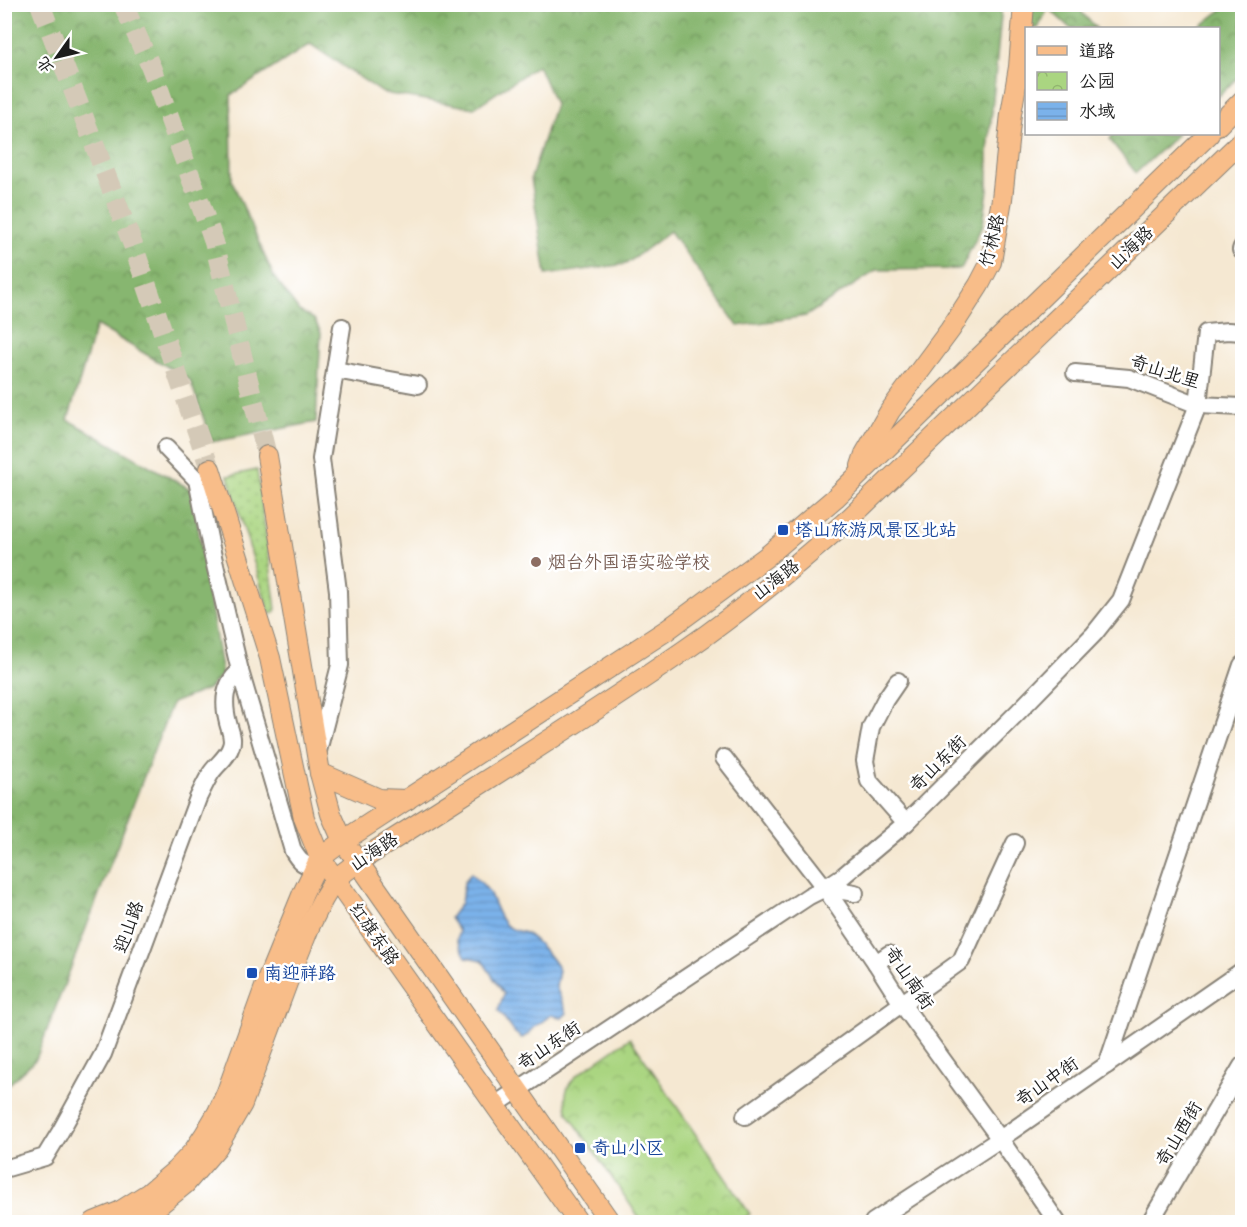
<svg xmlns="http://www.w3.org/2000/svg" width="1247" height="1227" font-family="Pangolin,'LXGW WenKai TC',sans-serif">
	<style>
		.grass { fill: url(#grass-dots); stroke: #63784e; stroke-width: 1.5 }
		.forest { fill: url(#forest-crowns); stroke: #526946; stroke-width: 1.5 }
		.park { fill: url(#park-crowns); stroke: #63784e; stroke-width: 1.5 }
		.water { fill: url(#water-rules); stroke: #4c6783; stroke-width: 1.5 }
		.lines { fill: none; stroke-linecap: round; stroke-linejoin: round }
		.major-tunnel { stroke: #d4c9b7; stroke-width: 20; stroke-dasharray: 20 10; stroke-linecap: butt }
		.minor-casing { stroke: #888277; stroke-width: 20 }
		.major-casing { stroke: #888277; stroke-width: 22 }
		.minor { stroke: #fff; stroke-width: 16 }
		.major { stroke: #f8bd89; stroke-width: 20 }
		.transit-dot { fill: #1a4fb4; stroke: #fff; stroke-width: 2 }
		.education-dot { fill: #8d6e63; stroke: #fff; stroke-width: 2 }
		.labels { text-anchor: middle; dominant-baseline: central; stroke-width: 5; stroke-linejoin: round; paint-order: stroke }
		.street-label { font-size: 18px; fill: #1c1c1c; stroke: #fff }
		.transit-label { font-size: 18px; fill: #164399; stroke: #fff; text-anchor: start }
		.education-label { font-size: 18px; fill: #785e54; stroke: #fff; text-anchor: start }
	</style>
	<defs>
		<pattern id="grass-dots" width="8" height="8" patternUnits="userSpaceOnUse" patternTransform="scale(1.5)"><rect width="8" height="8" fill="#aad581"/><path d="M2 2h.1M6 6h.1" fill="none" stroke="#92b66f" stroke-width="1.8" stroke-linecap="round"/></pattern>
		<pattern id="forest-crowns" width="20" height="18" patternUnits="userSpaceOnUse" patternTransform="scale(1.5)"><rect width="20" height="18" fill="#87b66f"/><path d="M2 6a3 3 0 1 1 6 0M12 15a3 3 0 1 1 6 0" fill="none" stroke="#6e935a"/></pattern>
		<pattern id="park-crowns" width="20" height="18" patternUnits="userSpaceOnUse" patternTransform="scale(1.5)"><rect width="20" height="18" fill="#aad581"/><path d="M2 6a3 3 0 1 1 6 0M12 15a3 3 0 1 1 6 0" fill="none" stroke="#92b66f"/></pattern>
		<pattern id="water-rules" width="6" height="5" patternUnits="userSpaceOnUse" patternTransform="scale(1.5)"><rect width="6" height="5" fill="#7bb2ea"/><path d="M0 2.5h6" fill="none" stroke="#6a98c8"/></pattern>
	</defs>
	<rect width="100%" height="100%" fill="#fff"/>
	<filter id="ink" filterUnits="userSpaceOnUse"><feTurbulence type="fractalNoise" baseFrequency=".0167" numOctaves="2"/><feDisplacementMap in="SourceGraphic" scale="12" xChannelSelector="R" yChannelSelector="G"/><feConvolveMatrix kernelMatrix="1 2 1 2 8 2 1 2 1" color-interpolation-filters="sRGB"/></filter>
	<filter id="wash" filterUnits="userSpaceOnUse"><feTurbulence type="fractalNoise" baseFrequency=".008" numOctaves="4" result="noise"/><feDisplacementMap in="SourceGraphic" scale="24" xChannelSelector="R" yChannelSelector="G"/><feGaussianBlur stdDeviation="1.35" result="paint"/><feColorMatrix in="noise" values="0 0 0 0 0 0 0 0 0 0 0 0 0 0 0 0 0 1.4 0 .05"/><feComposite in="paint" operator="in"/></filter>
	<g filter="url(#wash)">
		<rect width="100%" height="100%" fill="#f5e8d2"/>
		<!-- grass -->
		<polygon class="grass" points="257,470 276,609 274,613 271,614 269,612 228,476"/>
		<!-- forest -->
		<g class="forest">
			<polygon points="5,5 1002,5 988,152 988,190 983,224 961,269 877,270 806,316 738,326 670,231 626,264 546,275 531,178 555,104 538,65 474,108 383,93 310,44 231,95 232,181 274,277 299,311 314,319 321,333 316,422 212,442 190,380 96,325 68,420 192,490 222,675 208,689 172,703 36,1059 5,1088"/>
			<polygon points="1028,5 1081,5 1082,13 1096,28 1070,28 1048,8 1038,28 1026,28"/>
			<polygon points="1225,5 1242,5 1242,73 1219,96 1218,28 1198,28 1224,8"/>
			<polygon points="1113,134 1178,134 1136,173 1110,140"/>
		</g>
		<!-- park -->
		<path class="park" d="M630 1038 750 1214 742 1220 743 1222H642L568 1113C563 1098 565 1087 577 1075Z"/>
		<!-- water -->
		<path class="water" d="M471 873C477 879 486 886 490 894 494 903 499 920 507 926 512 930 519 931 525 933 536 939 553 959 559 970L556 987 567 1013 562 1018 551 1015 531 1030 529 1034 522 1038 515 1033 498 1010 504 994 482 960 466 957 457 940 459 931 450 918 461 903 464 883Z"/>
	</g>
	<g filter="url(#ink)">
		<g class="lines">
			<!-- major-tunnel -->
			<g class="major-tunnel">
				<polyline points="40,4 133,245 210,469"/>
				<polyline points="123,4 151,67 214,242 267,456"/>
			</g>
			<!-- minor casing -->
			<g class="minor-casing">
				<g id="minor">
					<polyline points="1241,250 1242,247"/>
					<polyline points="335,370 418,385"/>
					<polyline points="1075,373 1129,378 1198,405 1242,407"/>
					<path d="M166 448 197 480 211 548 240 671 293 851C298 859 301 864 311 866L320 858"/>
					<polyline points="898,681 885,700 871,727 865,761 869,781 906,823"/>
					<polyline points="318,751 340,665 338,591 321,459 342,327"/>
					<polyline points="724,758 825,888 876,963 902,1004 1000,1139 1057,1222"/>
					<polyline points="825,888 855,893"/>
					<polyline points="876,963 889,954"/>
					<polyline points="1107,1065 1242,665"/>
					<polyline points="495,1105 809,896 825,888 843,876 906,823 1018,712 1094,634 1121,600 1198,405 1206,333 1228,331 1242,332"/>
					<polyline points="745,1116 961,961 1015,843"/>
					<path d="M4 1169 45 1157 59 1134 103 1054 198 798C202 790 206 781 211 773 217 764 228 757 231 746 234 738 230 731 228 723 223 703 223 684 240 671"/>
					<polyline points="873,1222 1000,1139 1242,971"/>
					<polyline points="1150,1222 1242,1066"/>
				</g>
			</g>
			<!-- major casing -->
			<g class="major-casing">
				<g id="major">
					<polyline points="1218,125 1242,101"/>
					<polyline points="267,456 320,773 331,814 343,841 358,862 610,1222"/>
					<polyline points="861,466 865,454 890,411 950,330 979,285 991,262 1002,199 1011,114 1019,67 1024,4"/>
					<polyline points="210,469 270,658 304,818 320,858 578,1222"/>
					<polyline points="320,773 379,799 407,800"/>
					<polyline points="94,1222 119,1212 149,1193 175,1171 193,1152 205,1134 218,1112 227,1092 269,976 303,893 320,858 343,841 667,630 766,557 835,498 1209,134"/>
					<path d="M134 1222 159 1205 185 1184 217 1147 242 1104 287 983 310 925 323 899 335 879 358 862C467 792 578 724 685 650 743 610 798 564 851 517L1242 141"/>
				</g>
			</g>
			<!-- minor -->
			<use href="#minor" class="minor"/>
			<!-- major -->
			<use href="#major" class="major"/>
		</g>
	</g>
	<!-- markers -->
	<g class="transit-dot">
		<rect x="777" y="524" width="12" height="12" rx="3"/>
		<rect x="246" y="967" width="12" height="12" rx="3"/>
		<rect x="574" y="1142" width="12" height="12" rx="3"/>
	</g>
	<circle class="education-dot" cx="536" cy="562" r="6"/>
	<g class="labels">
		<!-- street labels -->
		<g class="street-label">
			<text transform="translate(992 241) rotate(-76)">竹林路</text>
			<text transform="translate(1131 248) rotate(-44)">山海路</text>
			<text transform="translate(1165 372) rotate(18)">奇山北里</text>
			<text transform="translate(776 580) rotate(-38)">山海路</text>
			<text transform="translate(938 764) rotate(-45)">奇山东街</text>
			<text transform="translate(374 852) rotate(-34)">山海路</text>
			<text transform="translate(129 927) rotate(-70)">迎山路</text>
			<text transform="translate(374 934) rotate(55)">红旗东路</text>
			<text transform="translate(909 978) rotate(56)">奇山南街</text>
			<text transform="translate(549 1046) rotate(-34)">奇山东街</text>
			<text transform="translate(1047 1082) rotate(-35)">奇山中街</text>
			<text transform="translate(1179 1134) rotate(-59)">奇山西街</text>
		</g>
		<!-- transit labels -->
		<g class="transit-label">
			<text x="795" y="530">塔山旅游风景区北站</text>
			<text x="264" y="973">南迎祥路</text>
			<text x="592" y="1148">奇山小区</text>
		</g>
		<!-- education labels -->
		<g class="education-label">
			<text x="548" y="562">烟台外国语实验学校</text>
		</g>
	</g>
	<!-- margin -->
	<rect width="1247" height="1227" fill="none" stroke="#fff" stroke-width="24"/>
	<!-- legend -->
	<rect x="1025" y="27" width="195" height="108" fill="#ffffff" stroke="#a4a4a4" stroke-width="1.5"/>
	<rect x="1037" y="46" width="30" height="9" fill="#f8bd89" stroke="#a4a4a4" stroke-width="1.5"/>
	<text x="1079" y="57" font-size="18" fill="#1c1c1c">道路</text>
	<rect x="1037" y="72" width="30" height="18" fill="url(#park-crowns)" stroke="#a4a4a4" stroke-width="1.5"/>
	<text x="1079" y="87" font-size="18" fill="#1c1c1c">公园</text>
	<rect x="1037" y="102" width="30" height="18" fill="url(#water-rules)" stroke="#a4a4a4" stroke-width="1.5"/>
	<text x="1079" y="117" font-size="18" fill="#1c1c1c">水域</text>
	<!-- north arrow -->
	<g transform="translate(57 57) rotate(236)" stroke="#ffffff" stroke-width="4.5" paint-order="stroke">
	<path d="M0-4.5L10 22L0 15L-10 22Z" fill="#1c1c1c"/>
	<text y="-9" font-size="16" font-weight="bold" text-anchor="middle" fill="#1c1c1c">北</text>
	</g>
</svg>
